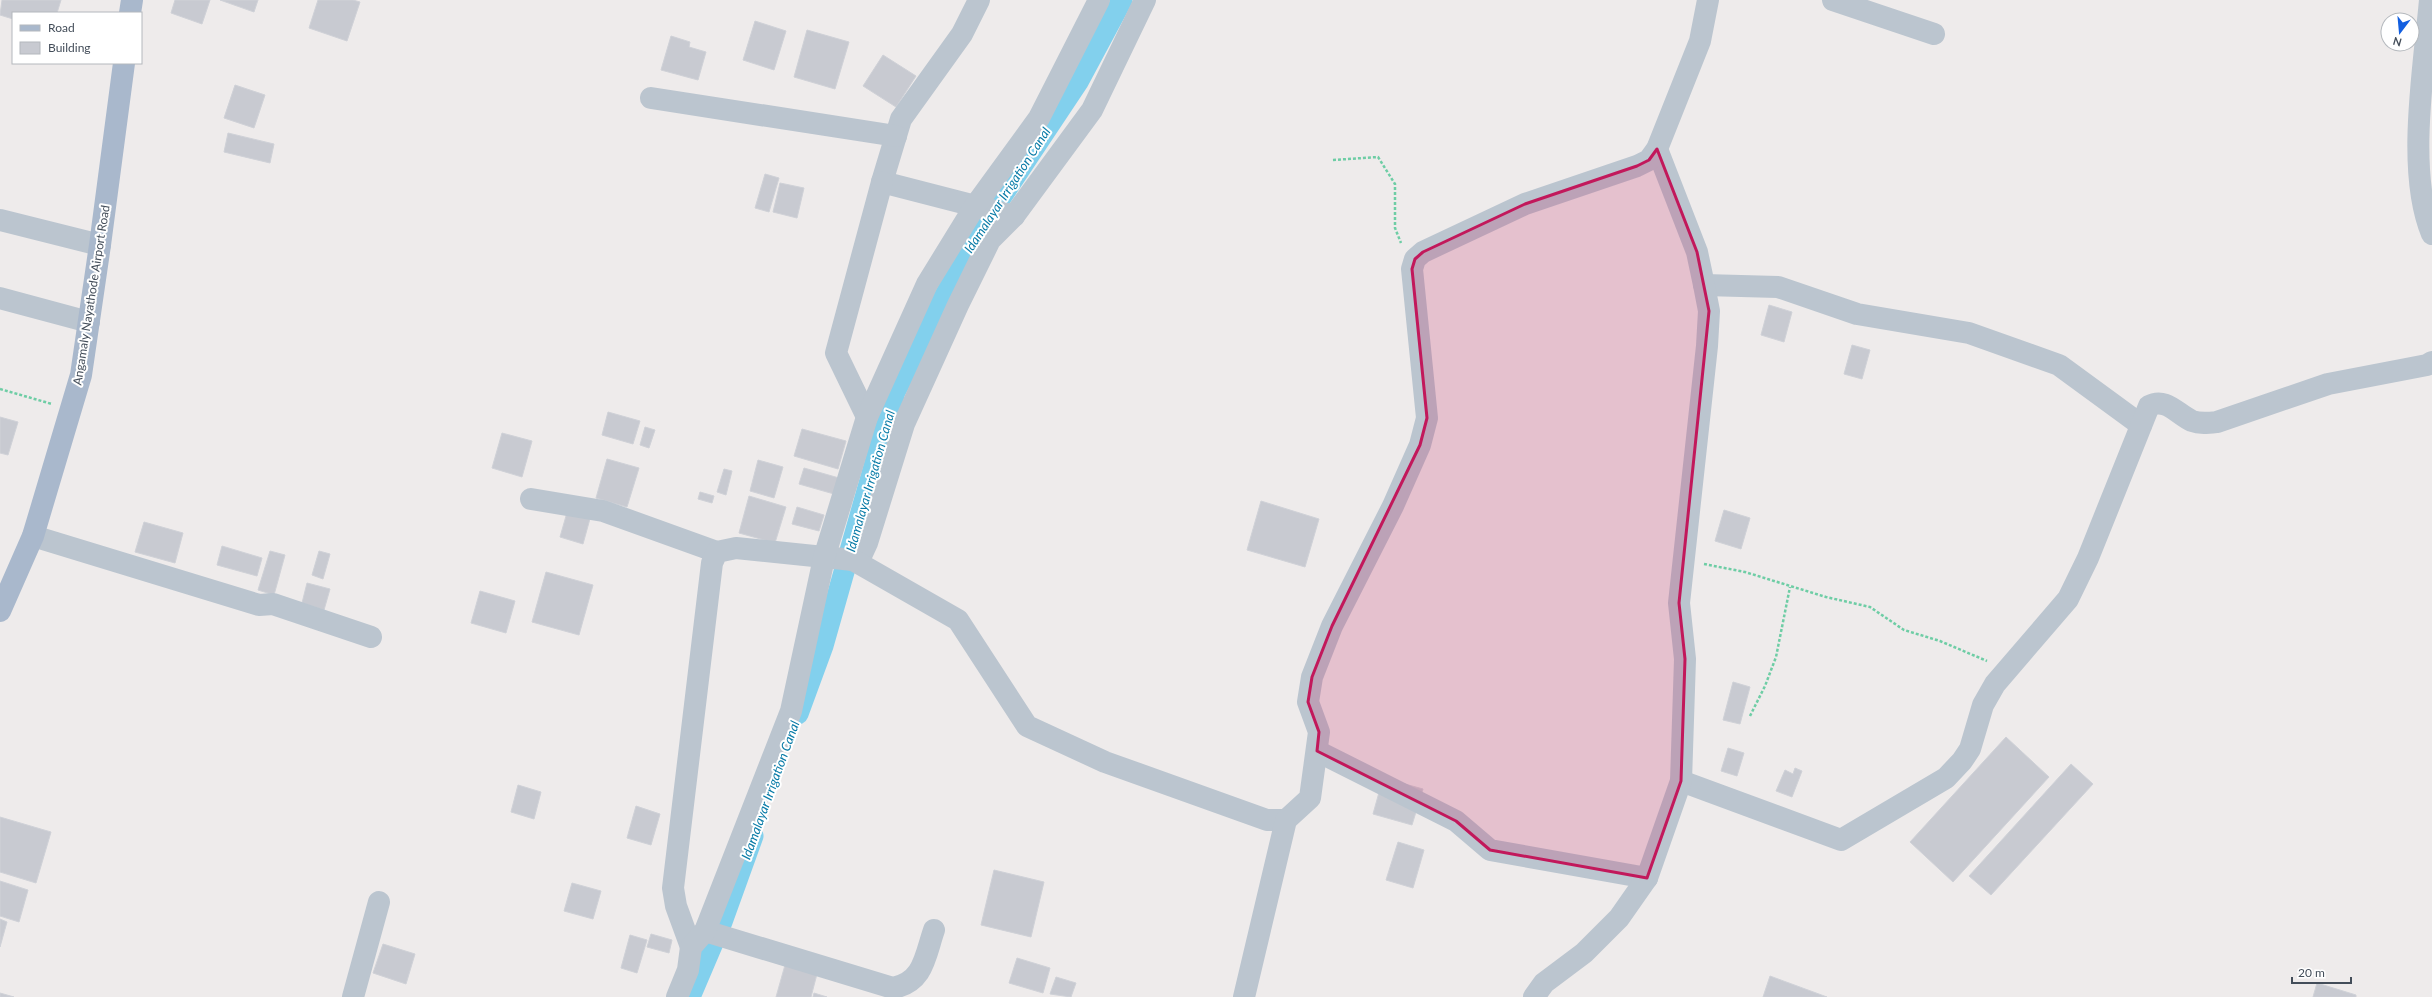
<svg xmlns="http://www.w3.org/2000/svg" width="2432" height="997" font-family="Lato,sans-serif">
	<style>
		.lines { fill: none; stroke-linecap: round; stroke-linejoin: round }
		.canal { stroke: #82d0ed; stroke-width: 21 }
		.building { fill: #c8cad1; stroke: #cfd1d7 }
		.path { stroke: #6ecda5; stroke-width: 2.5; stroke-dasharray: 3 2; stroke-linecap: butt }
		.minor { stroke: #bbc5cf; stroke-width: 22 }
		.major { stroke: #a9b8cc; stroke-width: 22 }
		.marked { fill: #c2185b; fill-opacity: 0.2; stroke: #c2185b; stroke-width: 3; stroke-linejoin: round }
		.labels { text-anchor: middle; dominant-baseline: central; stroke-width: 4; stroke-linejoin: round; paint-order: stroke }
		.street-label { font-size: 12px; fill: #434d59; stroke: #fff }
		.water-label { font-size: 13px; font-style: italic; fill: #087ba7; stroke: #fff }
	</style>
	<rect width="100%" height="100%" fill="#eeebeb"/>
	<g class="lines">
		<!-- canal -->
		<g class="canal">
			<polyline points="798,714 823,646 895,392 976,235 1078,82 1122,0"/>
			<polyline points="690,997 722,922 753,836"/>
		</g>
	</g>
	<!-- building -->
	<g class="building">
		<polygon points="2,0 61,0 57,13 13,13 13,19 0,15"/>
		<polygon points="175,0 210,0 202,24 171,13"/>
		<polygon points="220,0 258,0 254,12"/>
		<polygon points="318,0 353,0 360,2 347,41 309,28"/>
		<polygon points="755,21 786,31 774,70 743,60"/>
		<polygon points="807,30 849,42 835,89 794,77"/>
		<polygon points="671,36 690,42 689,47 706,52 698,80 661,70"/>
		<polygon points="883,55 916,76 896,107 863,86"/>
		<polygon points="235,85 265,95 254,128 224,118"/>
		<polygon points="228,133 274,144 270,163 224,152"/>
		<polygon points="765,174 779,178 769,212 755,208"/>
		<polygon points="780,183 804,188 797,218 773,212"/>
		<polygon points="1769,305 1792,312 1784,342 1761,335"/>
		<polygon points="1852,345 1870,350 1862,379 1844,374"/>
		<polygon points="608,412 640,421 633,444 602,435"/>
		<polygon points="0,417 18,422 8,455 0,453"/>
		<polygon points="645,427 655,430 649,448 640,445"/>
		<polygon points="802,429 846,441 838,469 794,456"/>
		<polygon points="502,433 532,441 522,477 492,468"/>
		<polygon points="607,459 639,468 627,507 596,498"/>
		<polygon points="758,460 783,467 774,498 750,491"/>
		<polygon points="804,468 839,478 834,494 799,484"/>
		<polygon points="724,469 732,471 726,495 717,492"/>
		<polygon points="700,492 714,496 712,503 698,499"/>
		<polygon points="749,496 786,507 775,543 739,533"/>
		<polygon points="1261,501 1319,519 1305,567 1247,550"/>
		<polygon points="797,507 824,515 819,531 792,524"/>
		<polygon points="568,509 591,515 583,544 560,537"/>
		<polygon points="1724,510 1750,518 1741,549 1715,541"/>
		<polygon points="144,522 183,533 175,563 135,552"/>
		<polygon points="222,546 262,558 257,576 217,565"/>
		<polygon points="270,551 285,555 274,595 258,590"/>
		<polygon points="319,551 330,554 323,579 312,575"/>
		<polygon points="546,572 593,585 579,635 532,622"/>
		<polygon points="307,583 330,589 324,610 302,603"/>
		<polygon points="480,591 515,601 506,633 471,623"/>
		<polygon points="1733,682 1750,687 1740,724 1723,720"/>
		<polygon points="2006,737 2049,777 1953,882 1910,842"/>
		<polygon points="1728,748 1744,753 1737,776 1721,771"/>
		<polygon points="2071,764 2093,784 1991,895 1969,876"/>
		<polygon points="1795,768 1802,771 1792,797 1776,791 1785,770 1793,774"/>
		<polygon points="1383,778 1423,789 1412,825 1373,814"/>
		<polygon points="518,785 541,792 534,819 511,812"/>
		<polygon points="636,806 660,814 651,845 627,838"/>
		<polygon points="0,817 51,832 36,883 0,872"/>
		<polygon points="1398,842 1424,850 1413,888 1386,880"/>
		<polygon points="994,870 1044,882 1031,937 981,925"/>
		<polygon points="0,881 28,890 19,922 0,916"/>
		<polygon points="572,883 601,891 593,919 564,911"/>
		<polygon points="0,919 7,922 0,947"/>
		<polygon points="651,934 672,940 669,953 647,947"/>
		<polygon points="630,935 647,940 637,973 621,968"/>
		<polygon points="383,944 415,954 406,984 373,973"/>
		<polygon points="1017,958 1050,968 1043,993 1009,983"/>
		<polygon points="785,965 817,974 811,997 776,997"/>
		<polygon points="1770,976 1827,997 1763,997"/>
		<polygon points="1056,977 1076,983 1071,997 1050,994"/>
		<polygon points="2317,983 2356,995 2356,997 2313,997"/>
		<polygon points="0,993 14,997 0,997"/>
		<polygon points="814,993 827,997 813,997"/>
	</g>
	<g class="lines">
		<!-- path -->
		<g class="path">
			<polyline points="1333,160 1378,157 1395,184 1395,228 1401,243"/>
			<polyline points="0,389 52,404"/>
			<polyline points="1704,564 1745,572 1826,597 1870,607 1904,630 1940,641 1987,661"/>
			<polyline points="1750,716 1765,686 1776,657 1790,587"/>
		</g>
		<!-- minor -->
		<g class="minor">
			<polyline points="979,0 962,34 901,119 882,182 1014,216"/>
			<polyline points="1833,0 1934,34"/>
			<path d="M2430 0C2424 68 2406 172 2432 234"/>
			<polyline points="651,98 896,136"/>
			<polyline points="1657,149 1697,252 1704,285 1778,287 1857,314 1969,333 2059,365 2141,425"/>
			<polyline points="0,220 100,245"/>
			<polyline points="0,298 89,322"/>
			<polyline points="867,417 836,353 882,182"/>
			<polyline points="531,499 603,511 717,552"/>
			<polyline points="33,536 259,605 273,604 371,637"/>
			<polyline points="853,560 861,556 867,543 904,424 958,305 990,240 1014,216 1092,110 1145,0"/>
			<polyline points="1317,751 1456,821 1490,850 1647,878"/>
			<path d="M1681 781 1841 840 1946 778 1962 761 1970 749 1983 705 1995 684 2068 599 2088 558 2149 406C2166 397 2177 414 2192 421 2200 424 2208 423 2217 422L2328 384 2427 365 2432 362"/>
			<path d="M705 931 893 988C924 982 925 956 934 930"/>
			<polyline points="691,947 676,906 673,888 712,563 717,552 736,548 853,560 958,620 1027,726 1105,762 1267,820 1286,820"/>
			<polyline points="353,997 379,902"/>
			<polyline points="677,997 688,970 691,947 705,931 791,711 824,558 867,417 927,284 975,206 1039,118 1099,0"/>
			<polyline points="1244,997 1286,820 1310,798 1319,732 1308,702 1312,677 1332,626 1393,506 1420,445 1427,418 1412,269 1415,259 1423,252 1525,204 1637,166 1649,160 1657,149 1700,41 1708,0"/>
			<polyline points="1534,997 1544,983 1584,953 1619,918 1647,878 1681,781 1685,659 1679,603 1707,346 1709,311 1704,285"/>
		</g>
		<!-- major -->
		<g class="major">
			<polyline points="130,13 132,0"/>
			<polyline points="0,611 33,536 81,375 100,245 124,63"/>
		</g>
	</g>
	<!-- marked area -->
	<path class="marked" d="M1657 149 1697 252 1709 311 1679 603 1685 659 1681 781 1647 878 1490 850 1456 821 1317 751 1319 732 1308 702 1312 677 1332 626 1420 445 1427 418 1412 269 1415 259 1423 252 1525 204 1637 166 1649 160Z"/>
	<g class="labels">
		<!-- street labels -->
		<g class="street-label">
			<text transform="translate(91 295) rotate(-81)">Angamaly Nayathode Airport Road</text>
		</g>
		<!-- water labels -->
		<g class="water-label">
			<text transform="translate(1007 190) rotate(-57)">Idamalayar Irrigation Canal</text>
			<text transform="translate(870 481) rotate(-74)">Idamalayar Irrigation Canal</text>
			<text transform="translate(770 790) rotate(-70)">Idamalayar Irrigation Canal</text>
		</g>
	</g>
	<!-- legend -->
	<rect x="12" y="12" width="130" height="52" fill="#ffffff" stroke="#b4b8bd"/>
	<rect x="20" y="25" width="20" height="6" fill="#a9b8cc" stroke="#b4b8bd"/>
	<text x="48" y="32" font-size="12" fill="#434d59">Road</text>
	<rect x="20" y="42" width="20" height="12" fill="#c8cad1" stroke="#b4b8bd"/>
	<text x="48" y="52" font-size="12" fill="#434d59">Building</text>
	<!-- north arrow -->
	<g transform="translate(2400 32) rotate(196)"><circle r="19" fill="#ffffff" stroke="#b4b8bd"/>
	<path d="M0-3L7 15L0 10L-7 15Z" fill="#135fe0"/>
	<text y="-6" font-size="11" font-weight="bold" text-anchor="middle" fill="#434d59">N</text>
	</g>
	<!-- scale -->
	<path d="M2292 977v6h59v-6" fill="none" stroke="#434d59" stroke-width="2"/>
	<text x="2298" y="977" font-size="12" fill="#434d59" stroke="#ffffff" stroke-width="3" paint-order="stroke">20 m</text>
</svg>
